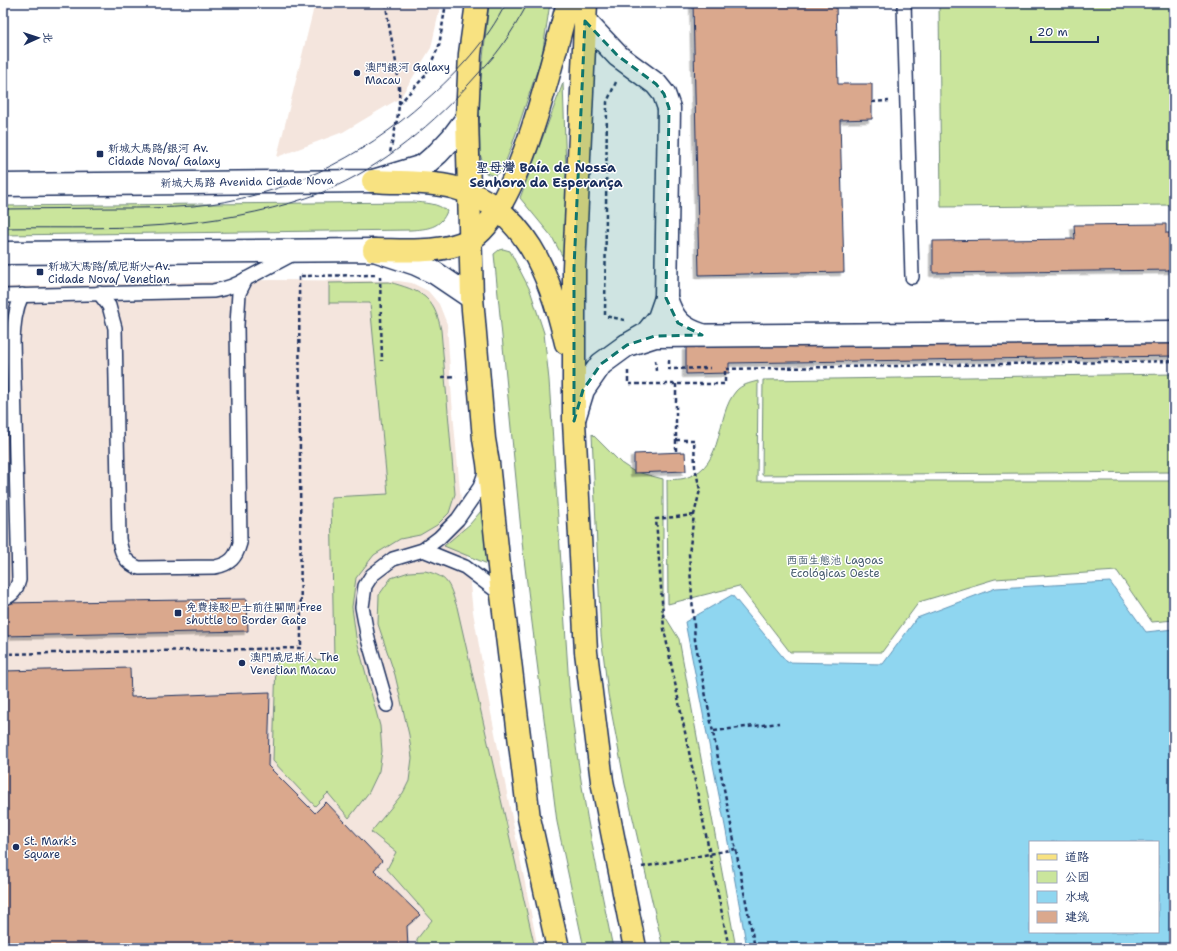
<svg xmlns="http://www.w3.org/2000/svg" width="1177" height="951" font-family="'Shantell Sans','LXGW WenKai TC',sans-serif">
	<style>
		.built { fill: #f4e5dd }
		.green { fill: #cae59c; stroke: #728a7d }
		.water { fill: #8fd6f0; stroke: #6193b6; fill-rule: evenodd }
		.building { fill: #daa88d; stroke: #1b2f5e; filter: url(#shadow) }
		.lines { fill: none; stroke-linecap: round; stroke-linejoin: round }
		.service-casing { stroke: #1b2f5e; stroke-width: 16 }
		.minor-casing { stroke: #1b2f5e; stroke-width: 25 }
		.secondary-casing { stroke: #1b2f5e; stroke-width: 25 }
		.primary-casing { stroke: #1b2f5e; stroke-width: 25 }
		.path { stroke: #1b2f5e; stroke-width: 2.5; stroke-dasharray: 4 3; stroke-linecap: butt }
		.service { stroke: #fff; stroke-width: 13 }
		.minor { stroke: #fff; stroke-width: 22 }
		.secondary { stroke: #fff; stroke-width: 22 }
		.primary { stroke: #f8e281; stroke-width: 22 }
		.tram { stroke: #1b2f5e; stroke-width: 1 }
		.marked { fill: #0f766e; fill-opacity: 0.2; stroke: #0f766e; stroke-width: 3; stroke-dasharray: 8 5; stroke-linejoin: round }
		.poi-dot { fill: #1b2f5e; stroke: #fff; stroke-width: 1.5 }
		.labels { text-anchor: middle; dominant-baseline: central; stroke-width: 3; stroke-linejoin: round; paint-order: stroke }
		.poi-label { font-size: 11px; fill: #1b2f5e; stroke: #fff; text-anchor: start }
		.street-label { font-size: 11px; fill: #1b2f5e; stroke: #fff }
		.park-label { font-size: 11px; fill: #475c6e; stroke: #fff }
		.quarter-label { font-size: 13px; font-weight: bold; fill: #1b2f5e; stroke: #fff }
	</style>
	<defs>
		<filter id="shadow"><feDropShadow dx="-3.5" dy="3.5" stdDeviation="0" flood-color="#0004"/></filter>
	</defs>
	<rect width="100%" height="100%" fill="#fff"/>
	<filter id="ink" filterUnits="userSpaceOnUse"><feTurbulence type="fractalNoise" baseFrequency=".025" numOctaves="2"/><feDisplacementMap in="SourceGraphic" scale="8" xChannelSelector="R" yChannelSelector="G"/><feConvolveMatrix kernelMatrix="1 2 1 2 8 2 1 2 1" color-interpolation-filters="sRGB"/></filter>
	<g filter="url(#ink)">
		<!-- built -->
		<g class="built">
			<polygon points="315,3 441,3 431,48 400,98 343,132 277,157"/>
			<polygon points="272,280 398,281 412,283 428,291 439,304 447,324 452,401 460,491 473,612 491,713 538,948 3,948 3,287"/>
		</g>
		<!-- green -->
		<g class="green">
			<polygon points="489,3 550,3 542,56 511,148 502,171 494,176 486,173 480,154 479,95"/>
			<polygon points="939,3 1174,3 1174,205 941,207"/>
			<polygon points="563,83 566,170 566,263 552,237 520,198"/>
			<path d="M413 202C426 203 437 203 447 211 441 228 427 229 411 230L3 235V206Z"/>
			<path d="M503 249 510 251 530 290 544 333 549 380 569 686C577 774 595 861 613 948H584L557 822 523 551 494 254 499 250Z"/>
			<path d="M389 282C420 291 434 295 441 330L455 494 449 513 437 525 420 535 400 539 374 555 356 578 352 607 356 637 380 726 382 751 379 771 369 792 349 818 328 793 315 806 273 761 276 661 334 659 331 497 388 494 370 303H329V283Z"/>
			<polygon points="1174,374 1174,472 762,475 763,380"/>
			<path d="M758 381 757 481H1174V620L1152 622 1117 571 995 579 919 602 882 652H790L739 586 668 604 667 480C673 479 682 480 688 477 725 465 715 415 736 391 741 385 750 383 758 381Z"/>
			<polygon points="592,434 621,463 633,471 663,479 663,613 679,639 736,948 663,948 625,784 608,694 601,635"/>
			<polygon points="481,511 490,565 444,546 470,524"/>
			<path d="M425 571C450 577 449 585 457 607L535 948H417V939L432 920 387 869 396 852 371 832 403 793 409 781 412 758 409 735 395 675 378 624 379 595 391 578 409 572Z"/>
		</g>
		<!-- water -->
		<path class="water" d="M1110 582 1146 632 1174 629V948H747L726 831 685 622 732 595 787 662 883 664 917 618 996 588ZM1030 842H1158V932H1030Z"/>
		<!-- building -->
		<g class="building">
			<polygon points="693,3 836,3 838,84 872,84 872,119 840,120 844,272 699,275"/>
			<polygon points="1166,224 1166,233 1174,233 1174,270 933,273 933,241 1075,239 1074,225"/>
			<polygon points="1174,339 1174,356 729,363 729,373 686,374 686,347"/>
			<polygon points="685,452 686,471 634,473 634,454"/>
			<polygon points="247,599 248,631 3,636 3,603"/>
			<polygon points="130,668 131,697 270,692 268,766 315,813 326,802 382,861 374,870 420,915 407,926 408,948 3,948 3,671"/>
		</g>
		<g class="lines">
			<!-- service casing -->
			<g class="service-casing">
				<g id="service">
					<polyline points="904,3 912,277"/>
					<path d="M99 293 109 306 115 328 119 539C121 553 125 563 139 568L215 567C230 564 236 558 240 543L237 325 239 293 246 279 295 253"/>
					<path d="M3 296 213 291C226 289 235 286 246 279"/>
					<polyline points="423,550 465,567 502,595"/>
					<path d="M3 599C13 595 16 591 19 580L13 340C14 324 15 310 22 295"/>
					<polyline points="387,705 368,639 362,607 365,586 372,575 393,559 423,550 439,538 458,519 480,487 485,473"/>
				</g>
			</g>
			<!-- minor casing -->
			<g class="minor-casing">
				<g id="minor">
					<path d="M585 21 618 56 656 84 664 94 669 108 666 298C673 320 681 328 702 335"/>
					<polyline points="627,345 655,336 1174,332"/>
					<polyline points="575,416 583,390 601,364 627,345 646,334 659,318 666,298"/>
				</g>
			</g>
			<!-- secondary casing -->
			<g class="secondary-casing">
				<g id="secondary">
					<polyline points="3,185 373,181 423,166 438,153 452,138 467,118"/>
					<polyline points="3,253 374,250 416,264 435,273 472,298"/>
				</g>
			</g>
			<!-- primary casing -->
			<g class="primary-casing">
				<g id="primary">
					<polyline points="477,3 470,54 467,118 472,298 484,439 488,463 502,595 529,818 558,948"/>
					<polyline points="586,3 574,268 574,421 586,652 602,781 635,948"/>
					<path d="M373 181C399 183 426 181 452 187 525 206 551 277 566 343"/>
					<path d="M374 250C404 250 441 254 469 240 518 216 553 56 568 3"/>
				</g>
			</g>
			<!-- path -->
			<g class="path">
				<path d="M386 3C389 37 401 70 399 104 398 120 393 137 390 153"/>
				<polyline points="616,82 607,102 605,316 625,320"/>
				<polyline points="872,102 889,101"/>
				<polyline points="399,104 425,76 439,46 446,3"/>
				<polyline points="380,276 382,361"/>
				<polyline points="655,360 656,371"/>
				<polyline points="669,360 669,369 710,368"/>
				<polyline points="628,371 628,384 725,384 725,369 1174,361"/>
				<polyline points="442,377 456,376"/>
				<polyline points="676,384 676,440 694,440 695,467 700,490 694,515 689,554 695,640 755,948"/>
				<polyline points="676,440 676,453"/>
				<polyline points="694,515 656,519 664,629 729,948"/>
				<polyline points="3,654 301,648 299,276 375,275"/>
				<polyline points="3,659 4,671"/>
				<polyline points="714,731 779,723"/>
				<polyline points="642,867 735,849"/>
				<polyline points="805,948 807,948"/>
			</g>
			<!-- service -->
			<use href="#service" class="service"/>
			<!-- minor -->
			<use href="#minor" class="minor"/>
			<!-- secondary -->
			<use href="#secondary" class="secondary"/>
			<!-- primary -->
			<use href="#primary" class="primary"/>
			<!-- tram -->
			<g class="tram">
				<path d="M3 209C40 209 78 208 115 208 141 208 167 208 193 206 281 198 361 159 426 100 457 73 488 40 506 3"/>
				<path d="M3 228C64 227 126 230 186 223 232 218 279 209 323 192 383 167 435 123 477 75 485 66 494 57 501 47 511 33 520 18 528 3"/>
			</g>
		</g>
	</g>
	<!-- marked area -->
	<path class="marked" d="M585 21 618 56 656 84 664 94 669 108 666 298 678 323 702 335 655 336 627 345 601 364 583 390 574 421V268Z"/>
	<!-- markers -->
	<g class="poi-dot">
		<circle cx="357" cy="73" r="4"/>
		<rect x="96" y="150" width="8" height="8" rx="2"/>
		<rect x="36" y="268" width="8" height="8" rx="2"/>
		<rect x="174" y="609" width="8" height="8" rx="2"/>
		<circle cx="242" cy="663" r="4"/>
		<circle cx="16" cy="847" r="4"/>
	</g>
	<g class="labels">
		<!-- poi labels -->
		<g class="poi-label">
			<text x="365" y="67">澳門銀河 Galaxy<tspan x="365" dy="13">Macau</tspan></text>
			<text x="108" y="148">新城大馬路/銀河 Av.<tspan x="108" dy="13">Cidade Nova/ Galaxy</tspan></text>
			<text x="48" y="266">新城大馬路/威尼斯人 Av.<tspan x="48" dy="13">Cidade Nova/ Venetian</tspan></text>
			<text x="186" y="607">免費接駁巴士前往關閘 Free<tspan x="186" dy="13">shuttle to Border Gate</tspan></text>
			<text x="250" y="657">澳門威尼斯人 The<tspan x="250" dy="13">Venetian Macau</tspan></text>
			<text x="24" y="841">St. Mark's<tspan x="24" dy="13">Square</tspan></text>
		</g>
		<!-- street labels -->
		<g class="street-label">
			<text transform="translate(247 182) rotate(-1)">新城大馬路 Avenida Cidade Nova</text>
		</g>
		<!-- park labels -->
		<g class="park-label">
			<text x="835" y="560">西面生態池 Lagoas<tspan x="835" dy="13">Ecológicas Oeste</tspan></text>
		</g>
		<!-- quarter labels -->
		<g class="quarter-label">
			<text x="546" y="167">聖母灣 Baía de Nossa<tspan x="546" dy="15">Senhora da Esperança</tspan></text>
		</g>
	</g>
	<!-- margin -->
	<rect width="1177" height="951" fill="none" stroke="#fff" stroke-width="16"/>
	<rect x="8" y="8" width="1161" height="935" fill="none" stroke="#1b2f5e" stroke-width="1.5" filter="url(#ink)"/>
	<!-- legend -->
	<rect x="1029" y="841" width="130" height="92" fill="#ffffff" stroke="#a4acbf"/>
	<rect x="1037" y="854" width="20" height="6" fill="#f8e281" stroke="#a4acbf"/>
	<text x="1065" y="861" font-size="12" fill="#1b2f5e">道路</text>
	<rect x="1037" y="871" width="20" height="12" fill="#cae59c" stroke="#a4acbf"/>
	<text x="1065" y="881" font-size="12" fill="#1b2f5e">公园</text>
	<rect x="1037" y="891" width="20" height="12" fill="#8fd6f0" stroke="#a4acbf"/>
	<text x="1065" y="901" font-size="12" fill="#1b2f5e">水域</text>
	<rect x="1037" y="911" width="20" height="12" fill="#daa88d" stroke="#a4acbf"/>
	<text x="1065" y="921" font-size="12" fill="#1b2f5e">建筑</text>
	<!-- north arrow -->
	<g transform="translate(38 38) rotate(87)" stroke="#ffffff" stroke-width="3" paint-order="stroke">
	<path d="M0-3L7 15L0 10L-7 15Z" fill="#1b2f5e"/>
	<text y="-6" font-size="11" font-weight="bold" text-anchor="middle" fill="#1b2f5e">北</text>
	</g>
	<!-- scale -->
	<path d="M1031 36v6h67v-6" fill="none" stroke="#1b2f5e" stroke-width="2"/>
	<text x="1037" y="36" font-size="12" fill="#1b2f5e" stroke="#ffffff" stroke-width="3" paint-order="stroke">20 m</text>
</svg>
